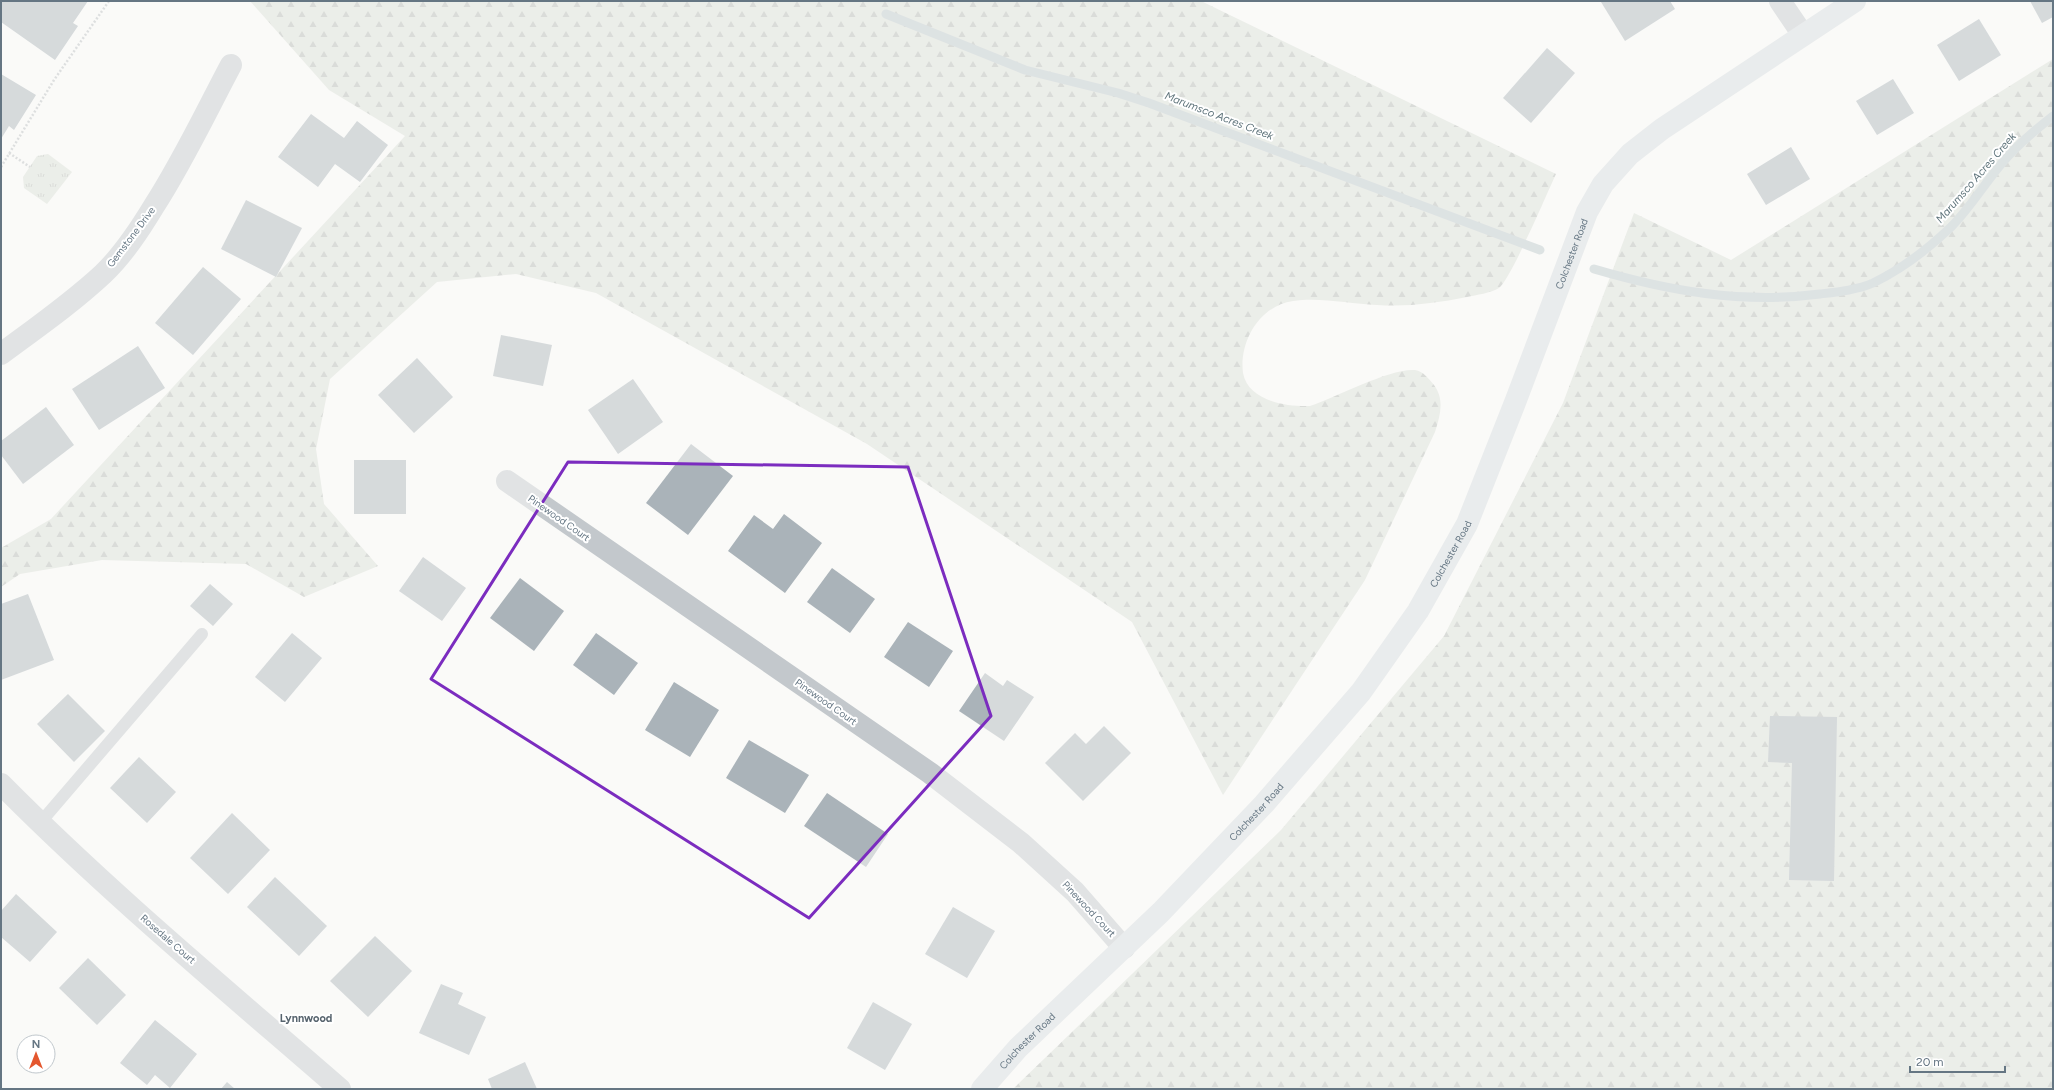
<svg xmlns="http://www.w3.org/2000/svg" width="2054" height="1090" font-family="Figtree,sans-serif">
	<style>
		.forest { fill: url(#forest-firs) }
		.park { fill: url(#park-tufts) }
		.lines { fill: none; stroke-linecap: round; stroke-linejoin: round }
		.stream { stroke: #bbc7cb; stroke-width: 9 }
		.building { fill: #aab3b9 }
		.path { stroke: #bbbfc2; stroke-width: 2.5; stroke-dasharray: 2 2; stroke-linecap: butt }
		.lane { stroke: #c3c8cc; stroke-width: 12 }
		.street { stroke: #c3c8cc; stroke-width: 22 }
		.secondary { stroke: #d6dbdf; stroke-width: 22 }
		.marked { fill: none; stroke: #7b2cbf; stroke-width: 3; stroke-linejoin: round }
		.labels { text-anchor: middle; dominant-baseline: central; stroke-width: 4; stroke-linejoin: round; paint-order: stroke }
		.street-label { font-size: 10px; fill: #657683; stroke: #fff }
		.water-label { font-size: 11px; font-style: italic; fill: #60757c; stroke: #fff }
		.neighbourhood-label { font-size: 11px; font-weight: bold; fill: #57646e; stroke: #fff }
	</style>
	<defs>
		<pattern id="forest-firs" width="22" height="20" patternUnits="userSpaceOnUse"><rect width="22" height="20" fill="#dadfd7"/><path d="M5 1l3.5 6h-7zM16 11l3.5 6h-7z" fill="#b4b9b4"/></pattern>
		<pattern id="park-tufts" width="24" height="20" patternUnits="userSpaceOnUse"><rect width="24" height="20" fill="#dadfd7"/><path d="M3 7l-1-3M5 7V3M7 7l1-3M15 17l-1-3M17 17v-4M19 17l1-3" fill="none" stroke="#b4b9b4"/></pattern>
	</defs>
	<rect width="100%" height="100%" fill="#fafaf8"/>
	<!-- forest -->
	<g class="forest">
		<path d="M250 1H1201L1556 174C1547 193 1511 279 1499 288 1491 293 1476 295 1467 297 1437 303 1408 307 1377 305 1350 304 1320 297 1293 301 1259 306 1239 342 1243 373 1248 401 1287 407 1310 406 1337 397 1390 368 1415 370 1423 371 1429 379 1434 385 1445 400 1440 416 1435 432L1365 580 1223 795 1132 622 867 444 596 293 516 274 437 282 330 379 316 449 324 504 378 566 304 597 246 564 102 560 20 574 1 587V548L51 519 405 136 329 90Z"/>
		<polygon points="2053,59 2053,1089 1013,1089 1281,830 1444,636 1563,403 1634,213 1731,260"/>
	</g>
	<!-- park -->
	<polygon class="park" points="48,154 72,172 47,204 24,188 23,177 37,156"/>
	<g class="lines">
		<!-- stream -->
		<g class="stream">
			<polyline points="886,14 1025,70 1118,93 1149,103 1540,250"/>
			<path d="M1594 269C1669 291 1741 304 1820 294 1837 292 1857 290 1873 283 1902 269 1928 249 1951 227 1970 208 1985 183 2002 163 2017 145 2035 130 2053 116"/>
		</g>
	</g>
	<!-- building -->
	<g class="building">
		<polygon points="1,1 88,1 73,23 78,26 55,60 1,22"/>
		<polygon points="1602,1 1670,1 1675,9 1625,41 1601,2"/>
		<polygon points="2030,1 2053,1 2053,17 2042,23"/>
		<polygon points="1979,19 2001,55 1959,81 1937,45"/>
		<polygon points="1547,48 1575,73 1531,123 1503,98"/>
		<polygon points="1,74 36,95 14,130 9,126 1,139"/>
		<polygon points="1893,79 1914,113 1877,135 1856,101"/>
		<polygon points="311,114 344,138 357,121 388,145 360,182 335,164 318,187 278,157"/>
		<polygon points="1791,147 1810,179 1766,205 1747,174"/>
		<polygon points="246,200 302,228 276,277 221,249"/>
		<polygon points="203,267 241,299 193,355 155,323"/>
		<polygon points="501,335 552,345 543,386 493,376"/>
		<polygon points="138,346 165,388 99,430 72,389"/>
		<polygon points="417,358 453,397 414,433 378,395"/>
		<polygon points="633,379 663,422 618,454 588,410"/>
		<polygon points="46,407 74,445 23,484 1,455 1,441"/>
		<polygon points="691,444 733,476 688,535 646,503"/>
		<rect x="354" y="460" width="52" height="54"/>
		<polygon points="784,514 822,543 785,593 728,551 754,515 773,529"/>
		<polygon points="423,557 466,588 442,621 399,591"/>
		<polygon points="832,568 875,599 850,633 807,602"/>
		<polygon points="520,578 564,611 534,651 490,618"/>
		<polygon points="210,584 233,604 213,626 190,606"/>
		<polygon points="28,594 54,660 1,680 1,604"/>
		<polygon points="908,622 953,651 929,687 884,657"/>
		<polygon points="292,633 322,658 285,702 255,677"/>
		<polygon points="596,633 638,663 614,695 573,665"/>
		<polygon points="985,673 1003,686 1007,680 1034,697 1004,741 959,711"/>
		<polygon points="674,682 719,710 690,757 645,730"/>
		<polygon points="68,694 105,731 74,762 37,724"/>
		<polygon points="1770,716 1837,717 1834,881 1789,880 1792,763 1768,762"/>
		<polygon points="1104,726 1131,753 1083,801 1045,763 1075,733 1086,744"/>
		<polygon points="749,740 809,775 785,813 726,778"/>
		<polygon points="139,757 176,792 147,823 110,788"/>
		<polygon points="827,793 888,834 866,867 804,826"/>
		<polygon points="232,813 270,850 228,894 190,858"/>
		<polygon points="275,877 327,926 299,956 247,907"/>
		<polygon points="16,894 57,932 30,962 1,937 1,911"/>
		<polygon points="953,907 995,931 967,978 925,954"/>
		<polygon points="375,936 412,971 368,1017 330,981"/>
		<polygon points="88,958 126,995 97,1025 59,988"/>
		<polygon points="441,984 463,993 458,1004 486,1017 469,1055 419,1033"/>
		<polygon points="873,1002 912,1024 885,1070 847,1048"/>
		<polygon points="155,1020 197,1054 170,1088 155,1075 147,1085 120,1063"/>
		<polygon points="525,1062 537,1089 492,1089 488,1079"/>
		<polygon points="227,1082 235,1089 221,1089"/>
	</g>
	<g class="lines">
		<!-- path -->
		<g class="path">
			<polyline points="9,153 30,167"/>
			<polyline points="1,167 54,80 109,1"/>
		</g>
		<!-- lane -->
		<polyline class="lane" points="40,823 202,634"/>
		<!-- street -->
		<g class="street">
			<polyline points="1780,1 1803,35"/>
			<path d="M1 354C36 328 72 303 103 274 124 254 140 229 154 206 183 161 206 112 231 65"/>
			<polyline points="507,481 930,773 1021,843 1075,892 1124,948"/>
			<path d="M1 784C108 892 225 989 340 1089"/>
		</g>
		<!-- secondary -->
		<path class="secondary" id="s1" d="M982 1089 1018 1048 1161 912 1264 804 1361 692 1418 611 1467 524 1516 400 1587 212 1603 184 1630 154 1662 129 1855 1"/>
	</g>
	<!-- marked area -->
	<path d="M0 0H2054V1090H0ZM568 462 908 467 991 716 809 918 431 679Z" fill="#fafaf8" fill-opacity=".55" fill-rule="evenodd"/>
	<path class="marked" d="M568 462 908 467 991 716 809 918 431 679Z"/>
	<g class="labels">
		<!-- street labels -->
		<g class="street-label">
			<text transform="translate(131 237) rotate(-53)">Gemstone Drive</text>
			<text stroke="none"><textPath href="#s1" startOffset="1038">Colchester Road</textPath></text>
			<text transform="translate(559 518) rotate(35)">Pinewood Court</text>
			<text stroke="none"><textPath href="#s1" startOffset="714">Colchester Road</textPath></text>
			<text transform="translate(826 702) rotate(35)">Pinewood Court</text>
			<text stroke="none"><textPath href="#s1" startOffset="390">Colchester Road</textPath></text>
			<text transform="translate(1089 909) rotate(47)">Pinewood Court</text>
			<text transform="translate(168 939) rotate(41)">Rosedale Court</text>
			<text stroke="none"><textPath href="#s1" startOffset="66">Colchester Road</textPath></text>
		</g>
		<!-- water labels -->
		<g class="water-label">
			<text transform="translate(1219 116) rotate(21)">Marumsco Acres Creek</text>
			<text transform="translate(1976 178) rotate(-49)">Marumsco Acres Creek</text>
		</g>
		<!-- neighbourhood labels -->
		<g class="neighbourhood-label">
			<text x="306" y="1018">Lynnwood</text>
		</g>
	</g>
	<!-- border -->
	<rect width="2054" height="1090" fill="none" stroke="#657683" stroke-width="4"/>
	<!-- north arrow -->
	<g transform="translate(36 1054)"><circle r="19" fill="#ffffff" stroke="#c1c8cd"/>
	<path d="M0-3L7 15L0 10L-7 15Z" fill="#e4572e"/>
	<text y="-6" font-size="11" font-weight="bold" text-anchor="middle" fill="#657683">N</text>
	</g>
	<!-- scale -->
	<path d="M1910 1066v6h95v-6" fill="none" stroke="#657683" stroke-width="2"/>
	<text x="1916" y="1066" font-size="12" fill="#657683" stroke="#ffffff" stroke-width="3" paint-order="stroke">20 m</text>
</svg>
